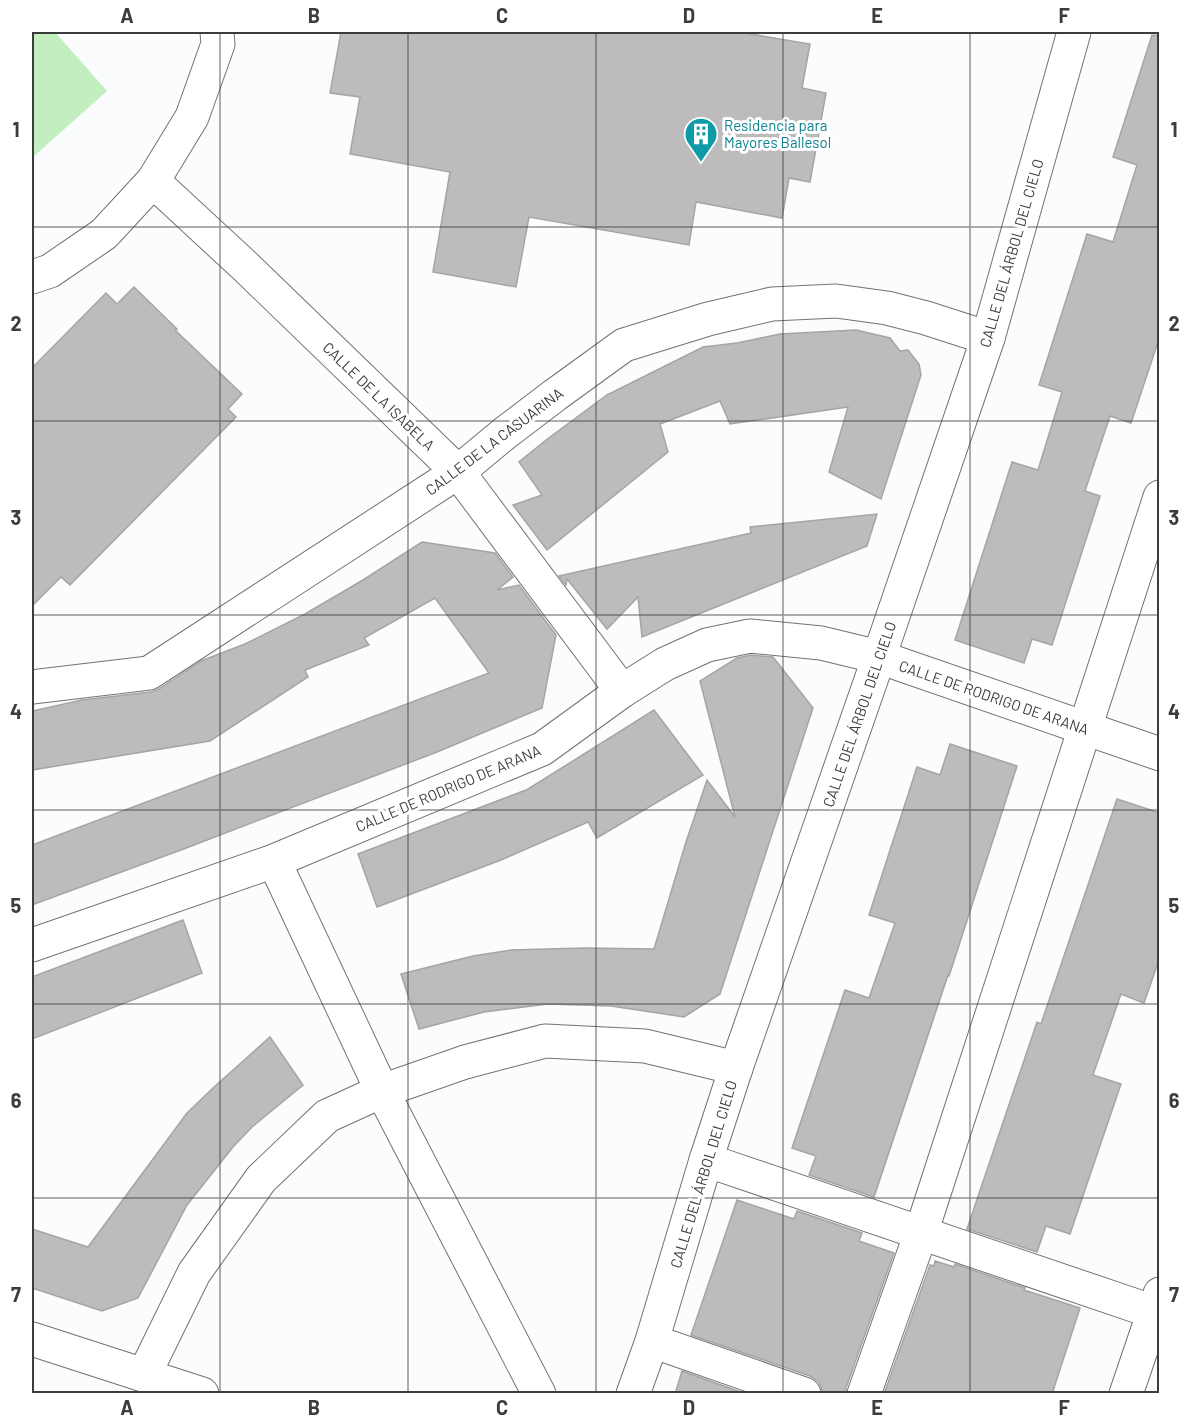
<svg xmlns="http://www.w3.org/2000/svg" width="1191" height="1425" font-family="Barlow,sans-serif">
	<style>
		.green { fill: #c3efc0 }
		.building { fill: #bdbbbc; stroke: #a6a4a6; stroke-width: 1.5 }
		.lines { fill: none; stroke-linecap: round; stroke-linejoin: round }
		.street-casing { stroke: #717374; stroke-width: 35 }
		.street { stroke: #fff; stroke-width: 33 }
		.grid { fill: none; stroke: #3b3c3c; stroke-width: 1.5; stroke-opacity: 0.55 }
		.labels { text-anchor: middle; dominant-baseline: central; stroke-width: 6; stroke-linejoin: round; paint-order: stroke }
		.culture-label { font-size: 15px; fill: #0d838f; stroke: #fff; text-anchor: start }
		.street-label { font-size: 15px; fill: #3b3c3c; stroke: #fff }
		.neatline { fill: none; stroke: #3b3c3c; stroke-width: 2 }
		.grid-label { font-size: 20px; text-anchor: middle; font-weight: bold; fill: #3b3c3c }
	</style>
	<rect width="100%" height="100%" fill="#fafcfd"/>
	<!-- green -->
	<polygon class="green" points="32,32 55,32 107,91 32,158"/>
	<!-- building -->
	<g class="building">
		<polygon points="341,32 739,32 810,44 802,88 826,93 810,182 789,178 782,218 696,202 689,245 529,217 516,287 433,272 450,172 350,154 360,97 330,93"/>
		<polygon points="1152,35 1160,36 1160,336 1131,423 1110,416 1085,491 1100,496 1052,645 1032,639 1024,663 955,640 1012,462 1038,470 1062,392 1039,385 1087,234 1113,242 1137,165 1113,157"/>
		<polygon points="134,287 177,329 175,330 242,394 228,409 236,417 70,585 61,577 32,606 32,368 106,293 117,304"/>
		<polygon points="856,330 890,338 900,351 908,350 919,364 921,375 881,499 829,472 848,407 730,424 720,401 660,424 668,452 547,550 513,505 542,495 519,462 546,440 607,395 703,347 737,343 780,334"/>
		<polygon points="877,514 867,546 642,637 638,597 607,629 567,579 566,585 559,576 751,533 750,527"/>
		<polygon points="422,542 495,553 513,577 497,590 519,585 556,635 542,708 437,752 181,850 32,905 32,845 489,673 435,598 364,638 369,645 305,670 308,677 210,741 32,770 32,711 82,700 151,692 159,689 201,661 245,644 305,614 363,580"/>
		<polygon points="751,655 773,657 813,708 720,994 684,1017 611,1006 548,1004 484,1012 419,1029 401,974 473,956 511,950 584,948 654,949 686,842 707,780 735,817 700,681 737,658"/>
		<polygon points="654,710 703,775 597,838 588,822 501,860 377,907 358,854 526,790 525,791"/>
		<polygon points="950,744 1017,766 949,976 948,975 874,1197 809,1175 816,1156 792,1148 845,990 869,998 895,923 869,915 917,767 940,775"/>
		<polygon points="1117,799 1160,813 1160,957 1144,1003 1121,994 1093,1075 1121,1084 1070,1234 1046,1226 1037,1252 967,1229 1037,1022 1041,1024"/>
		<polygon points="183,920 202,973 32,1039 32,977"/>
		<polygon points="270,1037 303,1085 252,1127 233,1147 187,1205 138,1298 102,1311 32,1288 32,1229 88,1247 187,1113 213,1088"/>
		<polygon points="737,1200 794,1219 797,1211 862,1233 859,1241 894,1253 846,1388 846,1394 822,1394 822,1390 819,1382 810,1376 691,1335"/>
		<polygon points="935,1261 954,1267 955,1264 1025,1288 1024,1290 1080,1308 1052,1394 884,1394 930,1265 934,1266"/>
		<polygon points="682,1371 746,1394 675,1394"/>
	</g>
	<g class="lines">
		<!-- street casing -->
		<g class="street-casing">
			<g id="street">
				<polyline points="153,181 247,268 458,472 622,691"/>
				<polyline points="32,277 50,271 104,234 153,181 192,117 218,44 217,32"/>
				<polyline points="32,687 149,673 458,472 505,433 555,395 624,345 708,319 772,304 836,301 887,308 926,318 988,338"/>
				<polyline points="274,861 382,1091 539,1394"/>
				<polyline points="32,945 274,861 542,749 622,691 665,664 707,645 750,636 821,643 879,657 1160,754"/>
				<polyline points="706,1160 1154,1312"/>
				<polyline points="32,1339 202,1394"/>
				<polyline points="652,1341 804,1394"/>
				<polyline points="144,1375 194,1273 261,1179 327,1116 382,1091 465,1062 545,1041 645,1046 736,1068"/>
				<polyline points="633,1394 652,1341 706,1160 736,1068 879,657 988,338 1074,32"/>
				<polyline points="864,1394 921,1233 1160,497"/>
				<polyline points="1126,1394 1160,1294"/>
			</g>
		</g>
		<!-- street -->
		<use href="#street" class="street"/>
	</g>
	<!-- grid -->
	<path class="grid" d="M220 32V1394M408 32V1394M596 32V1394M783 32V1394M970 32V1394M32 227H1160M32 421H1160M32 615H1160M32 810H1160M32 1004H1160M32 1198H1160"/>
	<!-- icons -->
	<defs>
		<g id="building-pin" transform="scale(1.725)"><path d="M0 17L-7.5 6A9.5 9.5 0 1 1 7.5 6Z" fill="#0f9aa8" stroke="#fff"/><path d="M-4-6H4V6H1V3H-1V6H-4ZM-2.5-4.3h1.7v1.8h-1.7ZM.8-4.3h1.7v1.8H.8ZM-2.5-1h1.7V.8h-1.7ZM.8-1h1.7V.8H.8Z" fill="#fff"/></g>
	</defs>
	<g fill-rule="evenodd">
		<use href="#building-pin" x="701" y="134"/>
	</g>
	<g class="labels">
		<!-- culture labels -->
		<g class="culture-label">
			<text x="724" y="125">Residencia para<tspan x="724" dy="17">Mayores Ballesol</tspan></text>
		</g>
		<!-- street labels -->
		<g class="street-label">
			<text transform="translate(1011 253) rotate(-74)">CALLE DEL ÁRBOL DEL CIELO</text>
			<text transform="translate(379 396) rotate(44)">CALLE DE LA ISABELA</text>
			<text transform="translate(494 441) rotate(-37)">CALLE DE LA CASUARINA</text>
			<text transform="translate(994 697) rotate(19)">CALLE DE RODRIGO DE ARANA</text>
			<text transform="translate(859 714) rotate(-71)">CALLE DEL ÁRBOL DEL CIELO</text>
			<text transform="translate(448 788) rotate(-23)">CALLE DE RODRIGO DE ARANA</text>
			<text transform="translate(703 1174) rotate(-73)">CALLE DEL ÁRBOL DEL CIELO</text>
		</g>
	</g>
	<!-- border -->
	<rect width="1191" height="1425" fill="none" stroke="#ffffff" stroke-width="66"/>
	<rect x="33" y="33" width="1125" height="1359" class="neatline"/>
	<g class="grid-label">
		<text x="127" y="23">A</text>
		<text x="314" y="23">B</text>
		<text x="502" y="23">C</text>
		<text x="689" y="23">D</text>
		<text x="877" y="23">E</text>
		<text x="1064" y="23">F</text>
		<text x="16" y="137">1</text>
		<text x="1174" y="137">1</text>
		<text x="16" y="331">2</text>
		<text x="1174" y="331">2</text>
		<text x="16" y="525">3</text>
		<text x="1174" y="525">3</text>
		<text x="16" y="719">4</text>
		<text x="1174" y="719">4</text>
		<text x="16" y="913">5</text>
		<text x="1174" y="913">5</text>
		<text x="16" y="1108">6</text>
		<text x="1174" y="1108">6</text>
		<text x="16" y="1302">7</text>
		<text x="1174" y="1302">7</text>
		<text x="127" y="1415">A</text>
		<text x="314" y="1415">B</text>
		<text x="502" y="1415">C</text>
		<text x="689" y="1415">D</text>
		<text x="877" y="1415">E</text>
		<text x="1064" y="1415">F</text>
	</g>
</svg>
